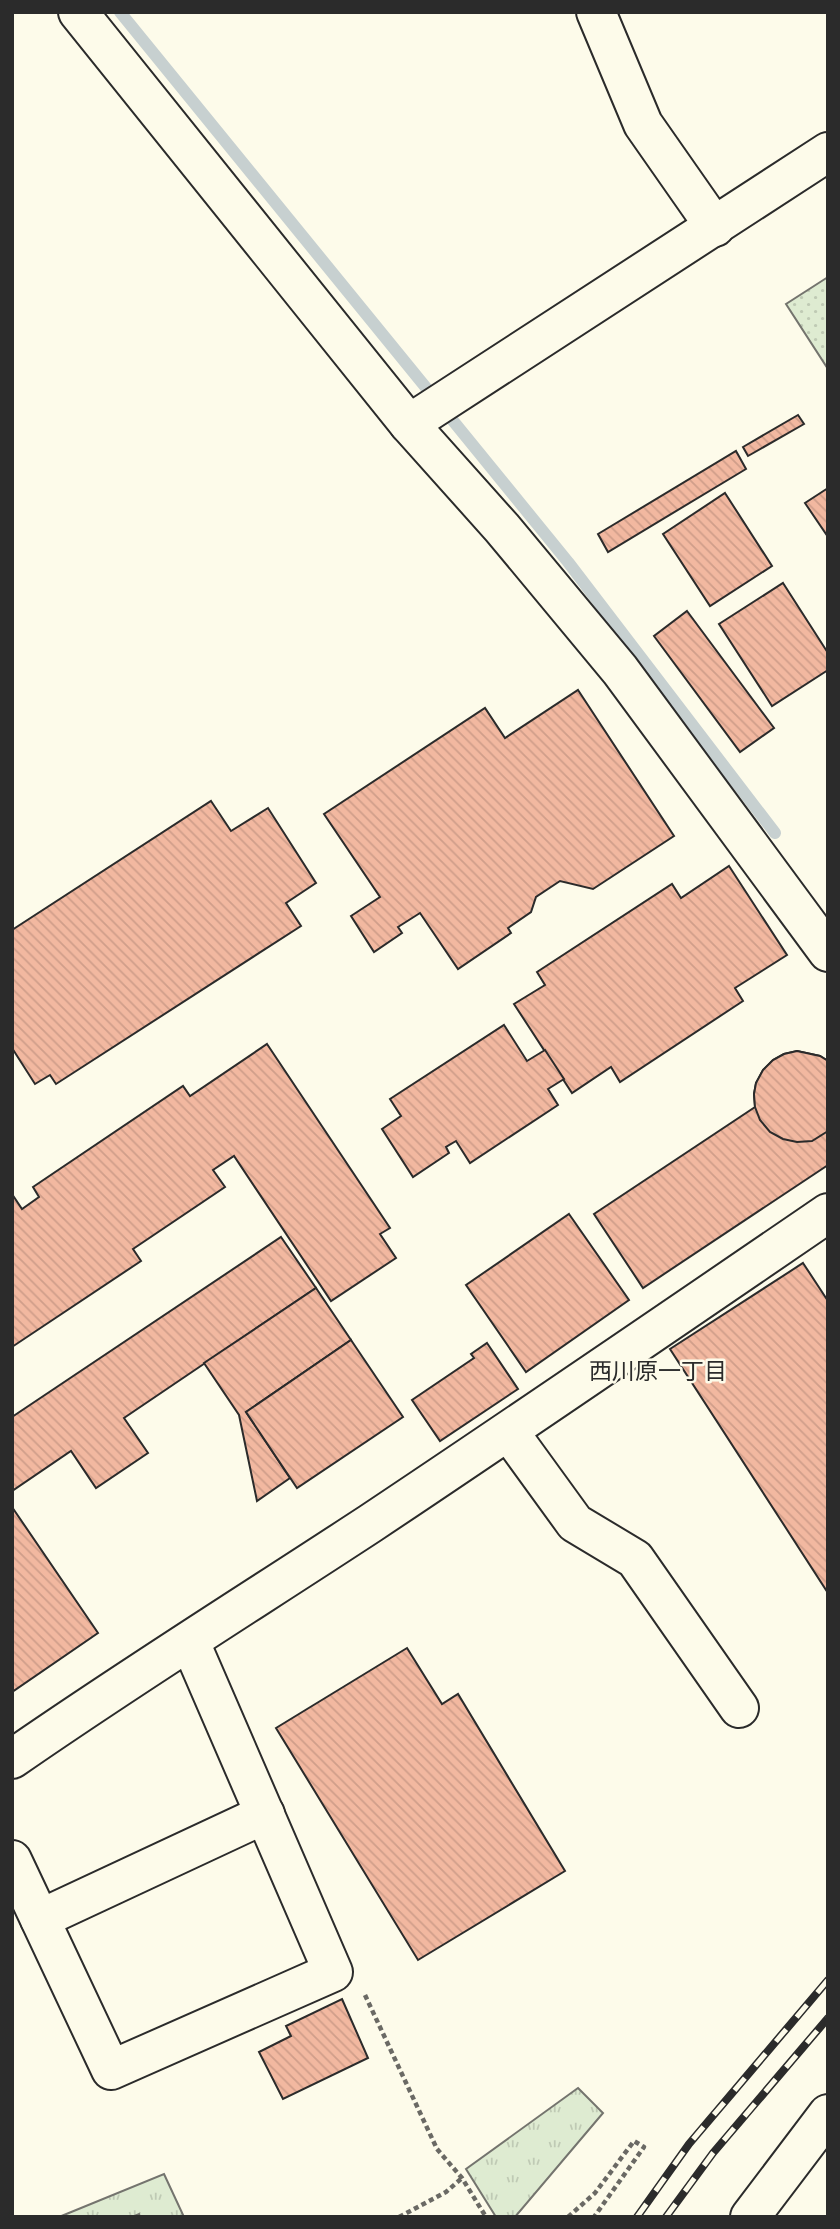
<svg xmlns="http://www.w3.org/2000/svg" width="840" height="2229" font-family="'PT Sans','Noto Sans JP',sans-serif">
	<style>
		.grass { fill: url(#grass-tufts); stroke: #74746e; stroke-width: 2 }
		.garden { fill: url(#garden-dots); stroke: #74746e; stroke-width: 2 }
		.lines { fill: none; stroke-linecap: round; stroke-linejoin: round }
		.stream { stroke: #c7d0d0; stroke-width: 12 }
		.building { fill: url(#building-back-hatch); stroke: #2b2b2b; stroke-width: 2 }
		.minor-casing { stroke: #2b2b2b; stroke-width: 42 }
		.path { stroke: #6a6964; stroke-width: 4.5; stroke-dasharray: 5 3.5; stroke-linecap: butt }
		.minor { stroke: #fdfbea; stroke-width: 38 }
		.rail-casing { stroke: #2b2b2b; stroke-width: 8 }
		.rail { stroke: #fdfbea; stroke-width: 5; stroke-dasharray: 16; stroke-linecap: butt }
		.labels { text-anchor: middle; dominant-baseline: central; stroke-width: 5; stroke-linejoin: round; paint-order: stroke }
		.neighbourhood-label { font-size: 23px; fill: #2b2b2b; stroke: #fdfbea }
	</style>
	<defs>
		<pattern id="grass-tufts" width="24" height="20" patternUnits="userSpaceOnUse" patternTransform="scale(1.75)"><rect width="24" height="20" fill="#deebd1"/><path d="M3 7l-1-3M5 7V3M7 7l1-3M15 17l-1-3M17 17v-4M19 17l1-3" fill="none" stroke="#bfcab4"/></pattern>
		<pattern id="garden-dots" width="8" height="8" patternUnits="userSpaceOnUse" patternTransform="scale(1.75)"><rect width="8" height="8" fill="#deebd1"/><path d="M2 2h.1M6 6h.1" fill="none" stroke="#bfcab4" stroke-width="1.8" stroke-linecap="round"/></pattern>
		<pattern id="building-back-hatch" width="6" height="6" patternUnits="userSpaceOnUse" patternTransform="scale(1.75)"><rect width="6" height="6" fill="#f2b8a0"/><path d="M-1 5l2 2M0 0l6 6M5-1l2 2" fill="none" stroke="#d09e8a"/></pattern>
	</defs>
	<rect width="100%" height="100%" fill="#fdfbea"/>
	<!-- grass -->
	<g class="grass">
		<polygon points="578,2088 603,2113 515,2217 496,2217 466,2169"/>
		<polygon points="164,2174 184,2217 140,2217 139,2214 132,2217 59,2217"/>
	</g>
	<!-- garden -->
	<polygon class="garden" points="828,277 828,369 786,304"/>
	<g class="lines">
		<!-- stream -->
		<polyline class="stream" points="120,12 568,562 775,833"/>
	</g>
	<!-- building -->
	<g class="building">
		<polygon points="798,415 804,424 748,456 743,447"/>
		<polygon points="736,451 746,469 608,552 598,534"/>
		<polygon points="828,488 828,537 805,503"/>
		<polygon points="725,493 772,566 710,606 663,534"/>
		<polygon points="783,583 828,653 828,670 772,706 719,624"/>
		<polygon points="687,611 774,728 740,752 654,636"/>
		<polygon points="578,690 674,836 593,889 560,881 536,897 531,912 508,928 511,933 458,969 420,913 398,927 402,933 374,952 351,916 380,897 324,814 485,708 505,738"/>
		<polygon points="211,801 231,831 268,808 316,883 286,903 301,926 56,1084 50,1075 35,1084 12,1048 12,930"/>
		<polygon points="729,866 787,955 735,988 743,1001 620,1082 611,1067 572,1093 514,1004 545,985 537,972 672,884 681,898"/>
		<polygon points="504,1025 527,1061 545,1050 564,1079 548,1089 558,1105 470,1163 456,1141 446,1147 449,1153 413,1177 382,1129 401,1116 390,1099"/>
		<polygon points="267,1044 390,1228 380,1234 396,1258 331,1301 234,1156 213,1170 225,1187 133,1249 141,1261 12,1347 12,1194 22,1209 39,1197 33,1187 183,1086 190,1096"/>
		<polygon points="797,1051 820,1056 828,1061 828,1165 643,1288 594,1214 755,1107 754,1094 756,1083 763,1070 773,1060 784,1054"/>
		<polygon points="797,1051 820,1056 828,1061 828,1131 812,1141 797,1142 783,1139 770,1132 760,1120 755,1107 754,1094 756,1083 763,1070 773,1060 784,1054"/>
		<polygon points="569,1214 629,1300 526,1372 466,1285"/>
		<polygon points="281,1237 316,1288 124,1418 148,1453 96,1488 71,1451 12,1491 12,1417"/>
		<polygon points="803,1263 828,1301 828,1593 670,1349"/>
		<polygon points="316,1288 351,1340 246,1412 290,1478 257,1501 239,1415 204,1363"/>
		<polygon points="351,1340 403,1417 297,1488 246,1412"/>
		<polygon points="487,1343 518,1389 440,1441 412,1400 474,1358 471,1354"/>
		<polygon points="12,1507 98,1633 12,1692"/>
		<polygon points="407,1648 442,1704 458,1694 565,1871 418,1960 276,1728"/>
		<polygon points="342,1999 368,2058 283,2099 259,2052 291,2036 286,2026"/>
	</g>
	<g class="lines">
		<!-- minor casing -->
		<g class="minor-casing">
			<g id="minor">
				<polyline points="78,12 409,424 502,528 620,670 828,952"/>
				<polyline points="596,12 643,124 715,227"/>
				<polyline points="409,424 828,152"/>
				<polyline points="509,1432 575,1523 635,1559 739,1708"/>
				<path d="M12 1759C130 1677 252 1601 371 1523 524 1421 676 1317 828 1213"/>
				<polyline points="12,1860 111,2070 333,1972 190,1642"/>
				<polyline points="40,1919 265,1814"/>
				<polyline points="750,2217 828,2114"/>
			</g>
		</g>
		<!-- path -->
		<g class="path">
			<polyline points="365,1995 437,2149 462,2178 486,2217"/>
			<polyline points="399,2217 446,2192 462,2178"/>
			<polyline points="568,2217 595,2193 634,2141 644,2147 594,2217"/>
		</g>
		<!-- minor -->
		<use href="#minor" class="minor"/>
		<!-- rail casing -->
		<g class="rail-casing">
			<g id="rail">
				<polyline points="637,2217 689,2144 828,1980"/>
				<polyline points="666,2217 713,2153 828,2018"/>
			</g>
		</g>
		<!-- rail -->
		<use href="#rail" class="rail"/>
	</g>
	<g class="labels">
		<!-- neighbourhood labels -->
		<g class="neighbourhood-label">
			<text x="658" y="1370">西川原一丁目</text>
		</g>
	</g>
	<!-- border -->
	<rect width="840" height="2229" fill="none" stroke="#2b2b2b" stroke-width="28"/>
</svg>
